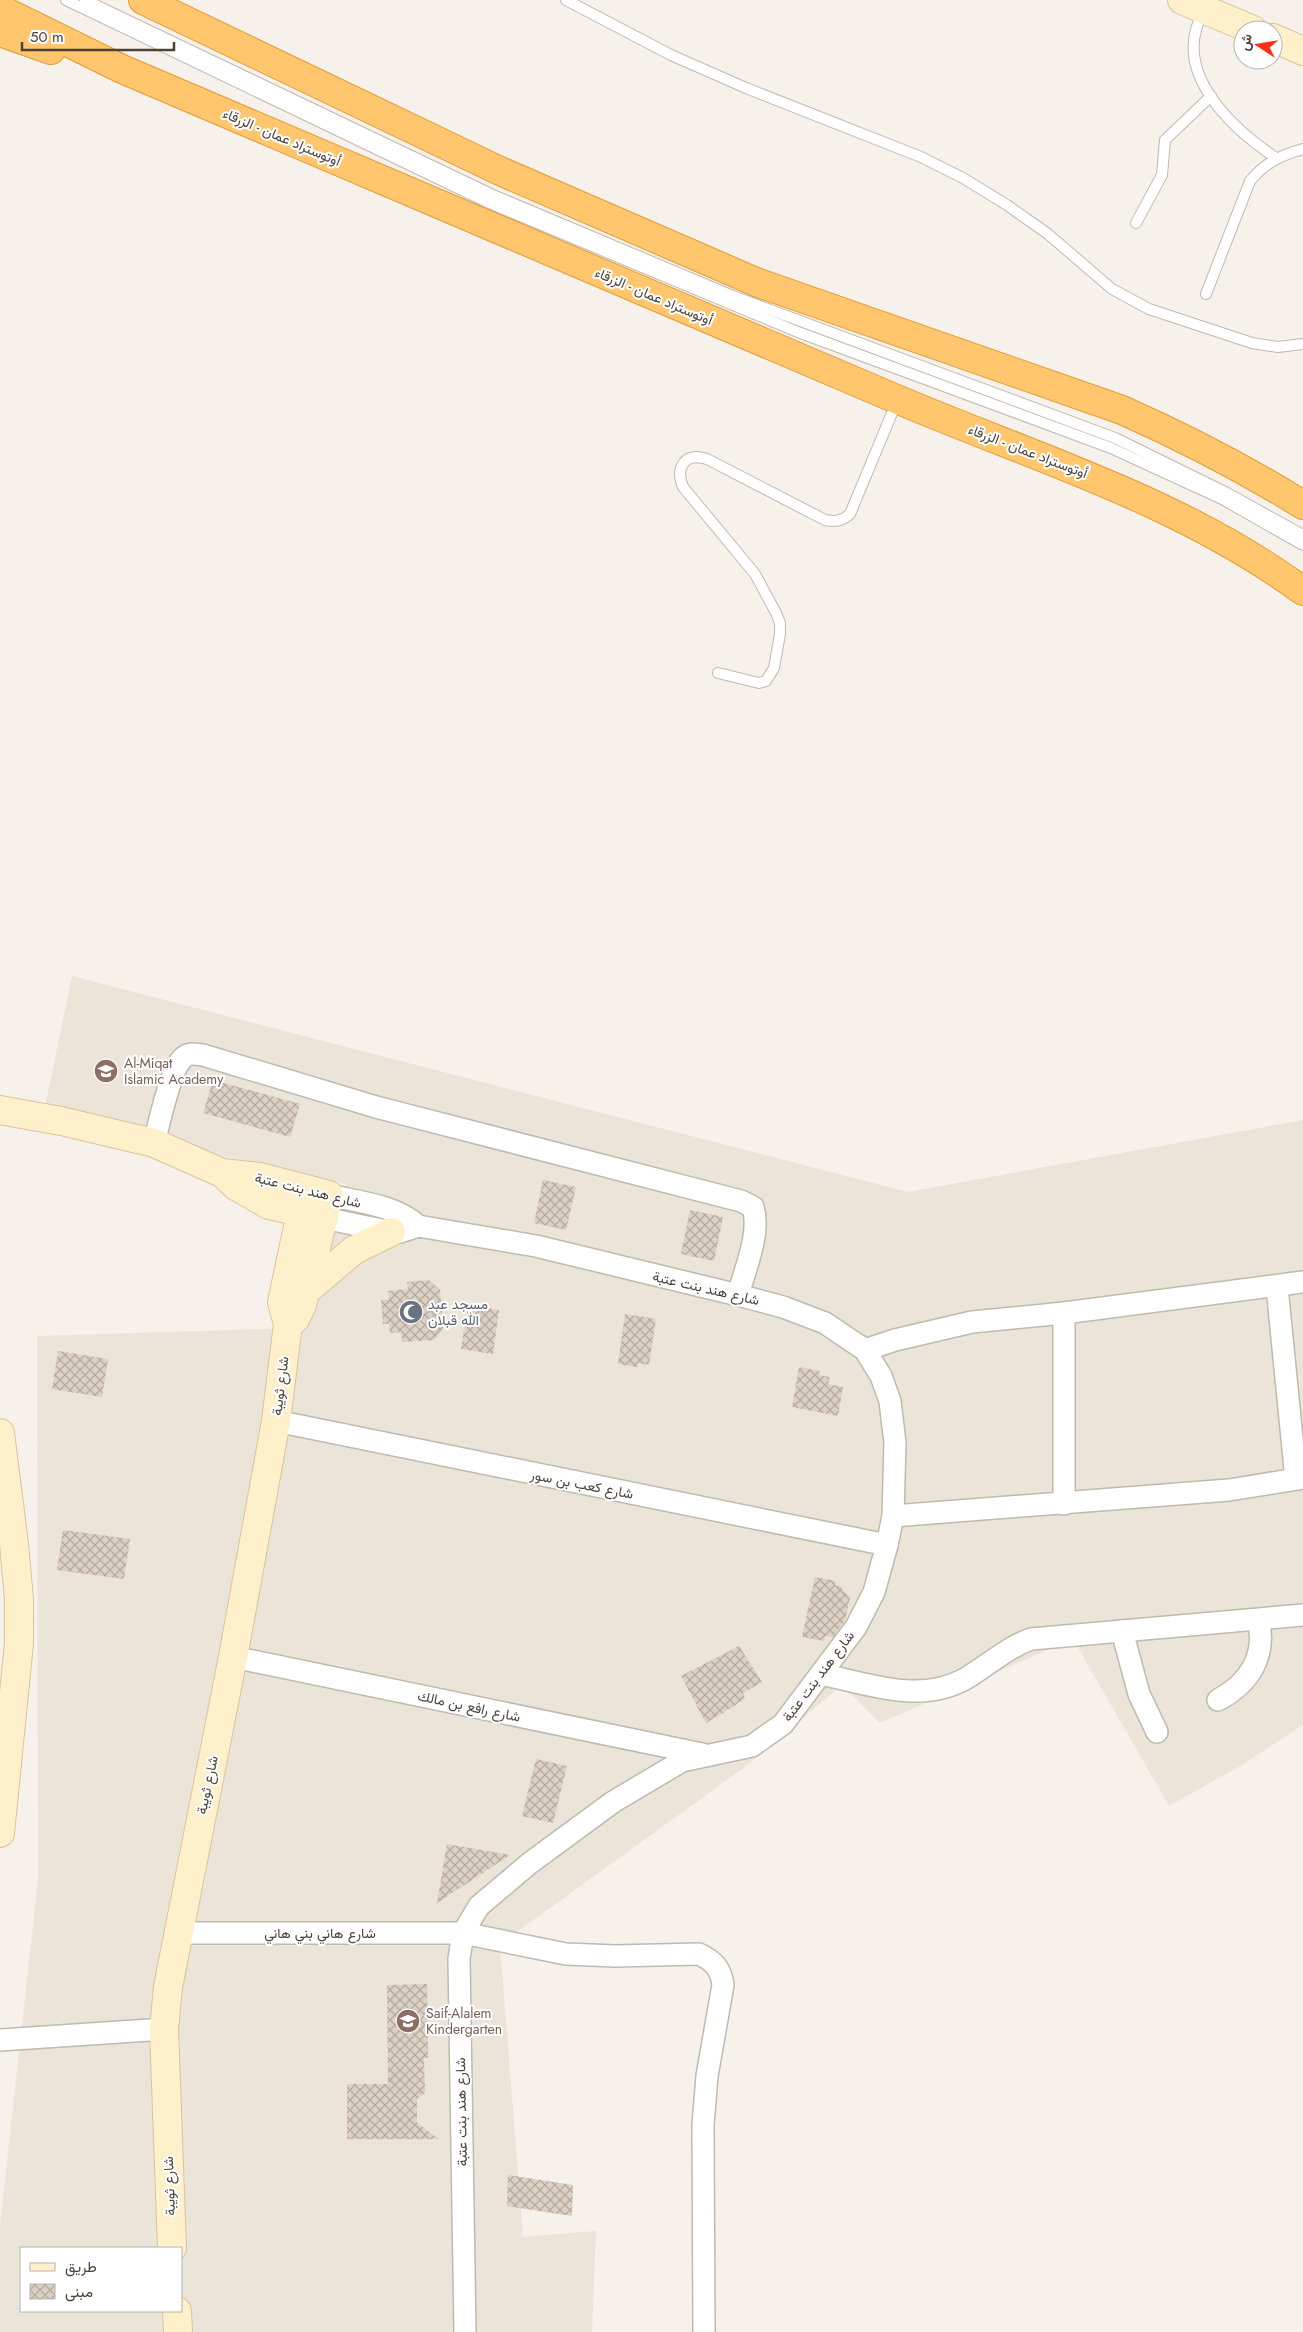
<svg xmlns="http://www.w3.org/2000/svg" width="1303" height="2332" font-family="Jost,Vazirmatn,sans-serif">
	<style>
		.residential { fill: #eae4d9; fill-rule: evenodd }
		.building { fill: url(#building-cross-hatch) }
		.lines { fill: none; stroke-linecap: round; stroke-linejoin: round }
		.lane-casing { stroke: #c2b9ad; stroke-width: 12 }
		.street-casing { stroke: #c2b9ad; stroke-width: 24 }
		.secondary-casing { stroke: #d8c499; stroke-width: 30 }
		.highway-casing { stroke: #e59b36; stroke-width: 30 }
		.lane { stroke: #fff; stroke-width: 10 }
		.street { stroke: #fff; stroke-width: 21 }
		.secondary { stroke: #fff0cc; stroke-width: 28 }
		.highway { stroke: #ffc66d; stroke-width: 28 }
		.labels { text-anchor: middle; dominant-baseline: central; stroke-width: 4; stroke-linejoin: round; paint-order: stroke }
		.street-label { font-size: 14px; fill: #4b4238; stroke: #fff }
		.education-label { font-size: 14px; fill: #785e54; stroke: #fff; text-anchor: start }
		.worship-label { font-size: 14px; fill: #5b616d; stroke: #fff; text-anchor: start }
	</style>
	<defs>
		<pattern id="building-cross-hatch" width="8" height="8" patternUnits="userSpaceOnUse" patternTransform="scale(1.25)"><rect width="8" height="8" fill="#dbd0c2"/><path d="M0 0l8 8M0 8l8-8" fill="none" stroke="#b4aa9f"/></pattern>
	</defs>
	<rect width="100%" height="100%" fill="#f6f2eb"/>
	<!-- residential -->
	<path class="residential" d="M72 976 908 1192 1303 1120V1725L1242 1765 1169 1806 1073 1639 880 1723 842 1685 745 1767 500 1944 523 2237 596 2231 592 2332H0V2225L38 1880 37 1336 300 1328 346 1184 43 1116ZM21 2248H181V2311H21Z"/>
	<!-- building -->
	<g class="building">
		<polygon points="213,1080 300,1104 290,1137 203,1113"/>
		<polygon points="543,1180 576,1187 566,1230 534,1223"/>
		<polygon points="690,1210 723,1217 714,1261 681,1254"/>
		<polygon points="429,1280 440,1290 443,1328 434,1340 402,1342 401,1332 390,1333 389,1324 383,1324 381,1300 389,1300 388,1291 408,1289 407,1282"/>
		<polygon points="468,1305 499,1310 493,1354 461,1349"/>
		<polygon points="625,1314 656,1319 649,1365 638,1363 637,1367 618,1364"/>
		<polygon points="58,1351 108,1359 102,1397 52,1389"/>
		<polygon points="799,1367 820,1371 819,1375 830,1377 828,1384 843,1387 838,1416 792,1407"/>
		<polygon points="63,1530 130,1539 124,1579 57,1570"/>
		<polygon points="815,1577 836,1581 835,1585 840,1586 850,1598 845,1620 833,1637 825,1636 824,1641 802,1637"/>
		<polygon points="739,1646 762,1682 743,1693 745,1698 734,1706 706,1723 681,1676"/>
		<polygon points="536,1759 567,1766 553,1823 522,1816"/>
		<polygon points="447,1844 510,1855 437,1903"/>
		<polygon points="427,1984 428,2058 424,2058 425,2093 417,2099 417,2123 439,2139 347,2139 347,2084 388,2084 387,1985"/>
		<polygon points="508,2175 573,2185 572,2216 507,2206"/>
	</g>
	<g class="lines">
		<!-- lane casing -->
		<g class="lane-casing">
			<g id="lane">
				<polyline points="66,0 489,203 798,332 1111,448 1222,499 1303,545"/>
				<polyline points="85,0 493,195 733,296 1115,438 1227,493 1303,535"/>
				<polyline points="566,0 671,55 746,88 921,157 963,178 1007,205 1048,234 1112,289 1149,309 1252,343 1278,347 1303,344"/>
				<path d="M1204 11C1169 70 1230 127 1276 158"/>
				<polyline points="1136,223 1162,175 1165,140 1211,96"/>
				<path d="M1206 294 1250 181C1265 163 1281 155 1303 149"/>
				<path d="M718 673 759 683 766 681 774 668 780 634V623L776 613 755 574 683 487C675 467 685 452 707 459L825 520C836 522 842 521 850 514L897 401"/>
			</g>
		</g>
		<!-- street casing -->
		<g class="street-casing">
			<g id="street">
				<path d="M154 1143C158 1127 171 1069 182 1059 188 1052 195 1054 203 1055L376 1107 741 1201 753 1207C761 1233 745 1269 738 1295"/>
				<path d="M329 1195C358 1202 396 1205 418 1226"/>
				<polyline points="324,1218 391,1232 400,1232 418,1226 536,1246 738,1295 783,1307 825,1323 865,1350 881,1376 890,1401 895,1443 893,1516 887,1545 874,1592 856,1627 783,1724 752,1746 682,1761 613,1802 530,1863 479,1906 463,1933 459,1959 465,2332"/>
				<polyline points="1277,1287 1296,1479"/>
				<polyline points="865,1350 895,1340 972,1322 1064,1313 1303,1282"/>
				<polyline points="276,1421 887,1545"/>
				<polyline points="1064,1504 1064,1313"/>
				<polyline points="893,1516 1229,1490 1303,1478"/>
				<polyline points="1122,1631 1139,1694 1157,1732"/>
				<polyline points="233,1657 702,1754"/>
				<path d="M821 1674C868 1684 920 1704 965 1679 987 1666 1006 1648 1031 1639L1303 1615"/>
				<path d="M1218 1700C1250 1683 1267 1655 1258 1620"/>
				<path d="M177 1933H463L566 1954 615 1956 699 1954C714 1961 721 1969 723 1985L707 2076 703 2125 704 2332"/>
				<polyline points="0,2040 164,2029"/>
			</g>
		</g>
		<!-- secondary casing -->
		<g class="secondary-casing">
			<g id="secondary">
				<polyline points="1182,0 1253,30"/>
				<polyline points="1273,38 1303,51"/>
				<polyline points="0,1110 61,1121 154,1143 222,1173 236,1186 269,1205 324,1218"/>
				<polyline points="222,1173 260,1177 329,1195 302,1305 295,1319 288,1324"/>
				<polyline points="307,1290 354,1250 391,1232"/>
				<polyline points="0,1433 14,1544 19,1599 19,1643 0,1833"/>
				<polyline points="172,2248 164,2029 168,1987 233,1657 276,1421 288,1324 282,1302 306,1189"/>
				<polyline points="177,2311 178,2332"/>
			</g>
		</g>
		<!-- highway casing -->
		<g class="highway-casing">
			<g id="highway">
				<path d="M143 0 500 171 756 282 1122 410C1185 438 1245 469 1303 505"/>
				<path d="M0 9 122 69C377 178 632 287 887 395 1029 456 1178 499 1303 591"/>
				<polyline points="0,32 51,50"/>
			</g>
		</g>
		<!-- lane -->
		<use href="#lane" class="lane"/>
		<!-- street -->
		<use href="#street" class="street"/>
		<!-- secondary -->
		<use href="#secondary" class="secondary"/>
		<!-- highway -->
		<use href="#highway" class="highway"/>
	</g>
	<!-- icons -->
	<defs>
		<g id="school-disc" transform="scale(1.25)"><circle r="9.5" fill="#8d6e63" stroke="#fff"/><path d="M0-5L7-2L0 1L-7-2ZM-4 1L0 2.5L4 1V4Q0 6-4 4Z" fill="#fff"/></g>
		<g id="mosque-disc" transform="scale(1.25)"><circle r="9.5" fill="#6b7280" stroke="#fff"/><path d="M3.5-4.9A6 6 0 1 0 3.5 4.9A5 5 0 1 1 3.5-4.9Z" fill="#fff"/></g>
	</defs>
	<g fill-rule="evenodd">
		<use href="#school-disc" x="106" y="1071"/>
		<use href="#mosque-disc" x="411" y="1312"/>
		<use href="#school-disc" x="408" y="2021"/>
	</g>
	<g class="labels">
		<!-- street labels -->
		<g class="street-label">
			<text transform="translate(282 137) rotate(23)">أوتوستراد عمان - الزرقاء</text>
			<text transform="translate(654 296) rotate(23)">أوتوستراد عمان - الزرقاء</text>
			<text transform="translate(1028 451) rotate(21)">أوتوستراد عمان - الزرقاء</text>
			<text transform="translate(308 1190) rotate(14)">شارع هند بنت عتبة</text>
			<text transform="translate(706 1288) rotate(13)">شارع هند بنت عتبة</text>
			<text transform="translate(280 1386) rotate(-83)">شارع ثويبة</text>
			<text transform="translate(582 1484) rotate(11)">شارع كعب بن سور</text>
			<text transform="translate(818 1676) rotate(-53)">شارع هند بنت عتبة</text>
			<text transform="translate(469 1706) rotate(12)">شارع رافع بن مالك</text>
			<text transform="translate(207 1785) rotate(-78)">شارع ثويبة</text>
			<text x="320" y="1933">شارع هاني بني هاني</text>
			<text transform="translate(461 2112) rotate(-91)">شارع هند بنت عتبة</text>
			<text transform="translate(169 2186) rotate(-92)">شارع ثويبة</text>
		</g>
		<!-- education labels -->
		<g class="education-label">
			<text x="124" y="1063">Al-Miqat<tspan x="124" dy="16">Islamic Academy</tspan></text>
			<text x="426" y="2013">Saif-Alalem<tspan x="426" dy="16">Kindergarten</tspan></text>
		</g>
		<!-- worship labels -->
		<g class="worship-label">
			<text x="428" y="1304">مسجد عبد<tspan x="428" dy="16">الله قبلان</tspan></text>
		</g>
	</g>
	<!-- legend -->
	<rect x="20" y="2247" width="162" height="65" fill="#ffffff" stroke="#b7b3af"/>
	<rect x="30" y="2263" width="25" height="8" fill="#fff0cc" stroke="#b7b3af"/>
	<text x="65" y="2272" font-size="15" fill="#4b4238">طريق</text>
	<rect x="30" y="2284" width="25" height="15" fill="url(#building-cross-hatch)" stroke="#b7b3af"/>
	<text x="65" y="2297" font-size="15" fill="#4b4238">مبنى</text>
	<!-- north arrow -->
	<g transform="translate(1258 45) rotate(282)"><circle r="24" fill="#ffffff" stroke="#b7b3af"/>
	<path d="M0-4L9 19L0 12L-9 19Z" fill="#ff2f19"/>
	<text y="-8" font-size="14" font-weight="bold" text-anchor="middle" fill="#4b4238">ش</text>
	</g>
	<!-- scale -->
	<path d="M22 42v8h152v-8" fill="none" stroke="#4b4238" stroke-width="2.5"/>
	<text x="30" y="42" font-size="15" fill="#4b4238" stroke="#ffffff" stroke-width="4" paint-order="stroke">50 m</text>
</svg>
